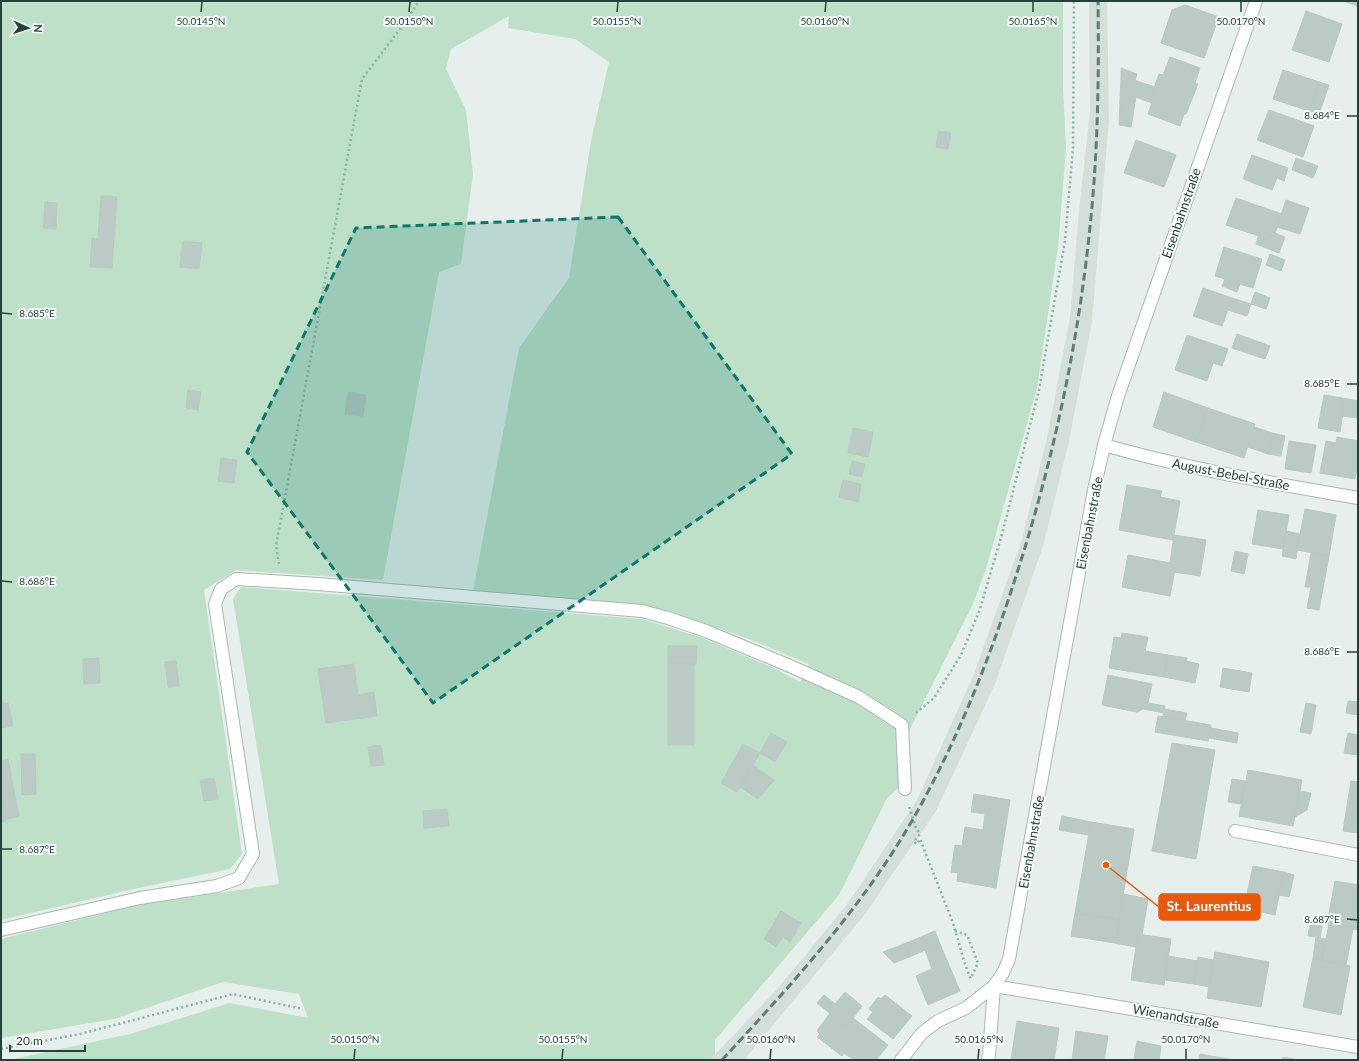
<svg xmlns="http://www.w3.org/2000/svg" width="1359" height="1061" font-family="Lato,sans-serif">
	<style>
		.built { fill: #d4dfda }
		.green { fill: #bfe0c8 }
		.building { fill: #bbcac4; stroke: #b8c9c2 }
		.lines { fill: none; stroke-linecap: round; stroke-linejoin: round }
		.service-casing { stroke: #a8b8b2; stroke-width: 14 }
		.minor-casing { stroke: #a8b8b2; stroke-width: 14 }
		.secondary-casing { stroke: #a4bbb3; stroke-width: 14 }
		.path { stroke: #86b3a5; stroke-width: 2.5; stroke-dasharray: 2 3; stroke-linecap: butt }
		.service { stroke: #fff; stroke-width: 12 }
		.minor { stroke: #fff; stroke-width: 12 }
		.secondary { stroke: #fff; stroke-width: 12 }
		.rail { stroke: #5f7d75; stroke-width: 3; stroke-dasharray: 8 4; stroke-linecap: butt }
		.marked { fill: #0f766e; fill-opacity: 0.2; stroke: #0f766e; stroke-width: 3; stroke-dasharray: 8 5; stroke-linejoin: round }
		.ticks { fill: none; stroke: #24423a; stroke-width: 1.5 }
		.labels { text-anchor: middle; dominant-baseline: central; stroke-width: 4; stroke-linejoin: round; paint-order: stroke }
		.street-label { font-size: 13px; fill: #24423a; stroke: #f7fbf9 }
		.ticks-label { font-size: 10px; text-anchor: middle; fill: #24423a; stroke: #f7fbf9; stroke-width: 4; stroke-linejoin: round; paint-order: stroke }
		.leader { fill: none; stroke: #e8590c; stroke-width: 1.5 }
		.callout-dot { fill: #e8590c; stroke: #f7fbf9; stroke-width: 1.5 }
		.callout { fill: #e8590c; stroke: #e8590c; stroke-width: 1.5 }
		.callout-label { font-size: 14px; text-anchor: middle; font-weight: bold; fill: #fff }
	</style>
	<rect width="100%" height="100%" fill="#e6efeb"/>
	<!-- built -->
	<polygon class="built" points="1089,1 1107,1 1109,120 1092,321 1069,441 1044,543 995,684 936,811 862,918 744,1060 710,1060 778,988 845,907 917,800 974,674 1022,539 1047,438 1070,317 1079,211 1090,112"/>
	<!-- green -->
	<polygon class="green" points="1,1 1063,1 1063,88 1066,148 1058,247 1037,388 986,569 973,604 907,735 903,784 887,798 839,895 715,1040 715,1054 710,1060 9,1060 130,1034 230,1003 308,1018 299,994 223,982 114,1019 1,1038 1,939 138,905 279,884 233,599 241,587 641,619 703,638 776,669 800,682 809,664 759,643 707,624 642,605 545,596 473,591 519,348 569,278 591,141 609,62 575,39 508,28 509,16 451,49 446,69 466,110 473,174 461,264 439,272 383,580 236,570 204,590 242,854 230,869 138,888 1,920"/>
	<!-- building -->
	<g class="building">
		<polygon points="1344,1 1358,1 1358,3 1357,6"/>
		<polygon points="1185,5 1219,17 1204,58 1161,43 1172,10"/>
		<polygon points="1306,11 1342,24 1329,62 1292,50"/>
		<polygon points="1170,57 1200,68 1195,83 1198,84 1186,114 1184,114 1180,126 1148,114 1152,103 1149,102 1159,74 1163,75"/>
		<polygon points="1121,68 1137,74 1135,80 1121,76"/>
		<polygon points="1283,70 1319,82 1309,111 1273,99"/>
		<polygon points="1121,76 1155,87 1149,102 1136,97 1131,127 1119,125"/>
		<polygon points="1319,82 1329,85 1319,114 1309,111"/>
		<polygon points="1269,110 1314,126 1303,157 1257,140"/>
		<polygon points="939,131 951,133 948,149 936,147"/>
		<polygon points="1136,140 1176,155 1164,187 1124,173"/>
		<polygon points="1252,155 1288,168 1284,181 1277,178 1272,190 1243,179"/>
		<polygon points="1296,158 1318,166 1313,178 1292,170"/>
		<polygon points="101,196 117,197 112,268 90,267 92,238 98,239"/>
		<polygon points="1236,198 1282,214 1274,236 1260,231 1259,236 1226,225"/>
		<polygon points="1286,200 1309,208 1300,234 1277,227"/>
		<polygon points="45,202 57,203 56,229 43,228"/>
		<polygon points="1260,231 1274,236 1275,233 1285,237 1279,253 1256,244"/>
		<polygon points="183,241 202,243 199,269 180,267"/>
		<polygon points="1224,247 1262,259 1253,288 1240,284 1237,292 1222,286 1225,279 1215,276"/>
		<polygon points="1270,254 1285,260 1281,271 1266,265"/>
		<polygon points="1203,288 1232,298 1222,326 1193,316"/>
		<polygon points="1255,292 1270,298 1266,309 1251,304"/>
		<polygon points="1232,298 1251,304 1247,316 1228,310"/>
		<polygon points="1237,334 1270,346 1265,359 1232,348"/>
		<polygon points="1187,335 1228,349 1222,366 1213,363 1207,381 1175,370"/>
		<polygon points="188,390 201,392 198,410 186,408"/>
		<polygon points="348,392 366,395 363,416 345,414"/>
		<polygon points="1164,392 1208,408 1196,442 1153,427"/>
		<polygon points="1324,395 1342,398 1341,406 1344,406 1340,432 1318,428"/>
		<polygon points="1342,398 1358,401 1358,418 1343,416 1344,406 1341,406"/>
		<polygon points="1208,408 1255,424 1244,458 1196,442"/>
		<polygon points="1255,427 1272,433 1268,454 1248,447"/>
		<polygon points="853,428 873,432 868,457 848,453"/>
		<polygon points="1272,433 1285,436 1281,456 1268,454"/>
		<polygon points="1337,437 1358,441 1358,464 1355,479 1320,473 1326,441 1336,443"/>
		<polygon points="1289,441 1316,445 1311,473 1285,469"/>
		<polygon points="221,458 237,460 234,483 218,481"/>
		<polygon points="852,461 865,464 862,477 849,474"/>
		<polygon points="843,480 861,484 858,502 839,497"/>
		<polygon points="1127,485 1162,491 1160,497 1180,501 1173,540 1119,530"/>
		<polygon points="1305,509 1336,515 1329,556 1297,550"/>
		<polygon points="1258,510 1289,515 1283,549 1252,544"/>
		<polygon points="1286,531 1300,534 1296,559 1282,556"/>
		<polygon points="1174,535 1206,540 1200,576 1174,572 1176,564 1170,563"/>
		<polygon points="1235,551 1248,554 1244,574 1231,571"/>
		<polygon points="1311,553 1329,556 1319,610 1307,608 1311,587 1305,587"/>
		<polygon points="1128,555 1176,564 1170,596 1122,587"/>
		<polygon points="1122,633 1148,637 1145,651 1168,655 1164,677 1109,668 1114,637 1121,638"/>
		<polygon points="668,646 697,646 696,664 668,664"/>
		<polygon points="1168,655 1187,658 1186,661 1199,664 1195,683 1164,677"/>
		<polygon points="99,658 100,683 84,684 83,659"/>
		<polygon points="176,661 179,686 168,687 165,662"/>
		<polygon points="354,664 358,695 374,692 377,716 326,723 318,669"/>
		<rect x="668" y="664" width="26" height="81"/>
		<polygon points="1223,668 1252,673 1249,692 1220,687"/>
		<polygon points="1108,675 1152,684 1148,703 1165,706 1164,713 1143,709 1137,712 1102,705"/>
		<polygon points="1,695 3,704 8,703 13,726 1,728"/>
		<polygon points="1348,701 1358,702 1358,715 1346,713"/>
		<polygon points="1306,703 1316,705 1311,734 1300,732"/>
		<polygon points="1164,709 1187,713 1185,721 1163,717"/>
		<polygon points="1158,716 1211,725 1208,741 1155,732"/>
		<polygon points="1211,728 1238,733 1237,743 1209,738"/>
		<polygon points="771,733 787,742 775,762 760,753"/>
		<polygon points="1348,733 1358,735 1358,755 1344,753"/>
		<polygon points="1172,743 1215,750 1196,859 1152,851"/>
		<polygon points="743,744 760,753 737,792 721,783"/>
		<polygon points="381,745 384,765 371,766 368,747"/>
		<polygon points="21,754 35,754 36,794 22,795"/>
		<polygon points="8,759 19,816 6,819 1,796 1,761"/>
		<polygon points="753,765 774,780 758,799 740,787"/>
		<polygon points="1248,770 1302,780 1293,826 1239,816"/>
		<polygon points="214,778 218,799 204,801 200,780"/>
		<polygon points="1232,779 1245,781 1241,804 1228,802"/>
		<polygon points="1351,781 1358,782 1358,833 1343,831"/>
		<polygon points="1300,791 1311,793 1307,810 1295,817"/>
		<polygon points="974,794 1010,800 996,888 957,881 958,873 951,872 955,845 962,846 965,827 983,830 985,814 971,812"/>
		<polygon points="1,796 6,821 1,822"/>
		<polygon points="447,809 449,826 424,828 423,811"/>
		<polygon points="1062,816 1091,822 1088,835 1059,830"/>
		<polygon points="1091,822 1134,829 1119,920 1075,913"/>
		<polygon points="1253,866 1284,872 1275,915 1244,908"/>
		<polygon points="1284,872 1294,875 1289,897 1279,895"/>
		<polygon points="1335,881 1358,885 1358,930 1327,924"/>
		<polygon points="1123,894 1148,899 1142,935 1138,934 1136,947 1115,943"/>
		<polygon points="781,911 801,923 790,942 783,937 776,947 764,939"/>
		<polygon points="1075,913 1119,920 1115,943 1071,936"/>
		<polygon points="1310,924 1322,926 1320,938 1326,939 1322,960 1313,958 1316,937 1308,936"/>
		<polygon points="1329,924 1353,929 1346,965 1322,960"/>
		<polygon points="935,931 940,944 909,957 904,944"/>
		<polygon points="1138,934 1171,939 1164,985 1131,980"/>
		<polygon points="904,944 909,957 894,963 883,952"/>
		<polygon points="940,944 960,991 928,1005 916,976 932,969 925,950"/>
		<polygon points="1215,952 1269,962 1261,1007 1207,998"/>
		<polygon points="1168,956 1198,961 1194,984 1164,980"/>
		<polygon points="1198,957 1213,960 1209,987 1194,984"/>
		<polygon points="1313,958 1350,966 1341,1015 1303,1007"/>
		<polygon points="845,992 862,1006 853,1018 835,1004"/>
		<polygon points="824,995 853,1018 846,1026 817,1003"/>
		<polygon points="885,995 912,1016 893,1039 867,1019 873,1012 869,1009 878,997 881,999"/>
		<polygon points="830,1013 846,1026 853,1018 888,1045 876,1060 854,1060 844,1053 842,1056 817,1037 820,1034 817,1031"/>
		<polygon points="1017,1021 1059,1028 1054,1060 1011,1060"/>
		<polygon points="1076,1031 1108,1036 1104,1060 1072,1060"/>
		<polygon points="1137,1041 1161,1046 1159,1060 1134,1060"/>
		<polygon points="1200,1054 1234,1060 1199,1060"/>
		<polygon points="1283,1057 1299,1060 1282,1060"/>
	</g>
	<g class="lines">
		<!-- service casing -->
		<g class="service-casing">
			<g id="service">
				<polyline points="1235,831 1358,855"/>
				<polyline points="1,930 140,898 217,886 239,878 253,854 215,604 221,589 236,579 318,584 642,611 668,618 706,631 790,666 859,697 902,725 905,789"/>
			</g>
		</g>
		<!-- minor casing -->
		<g class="minor-casing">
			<g id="minor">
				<path d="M1104 445C1188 469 1273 483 1358 498"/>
				<polyline points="994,986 1358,1047"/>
			</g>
		</g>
		<!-- secondary casing -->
		<g class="secondary-casing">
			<g id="secondary">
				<polyline points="901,1060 922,1033 938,1021 966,1008 994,986 1003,973 1009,959 1094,490 1104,445 1118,396 1256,1"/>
				<polyline points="988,1060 989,1055 994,986"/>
			</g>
		</g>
		<!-- path -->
		<g class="path">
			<polyline points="279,564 276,546 362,79 404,24 419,1"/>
			<polyline points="916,713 934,698 961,655 980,609 1002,534 1039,390 1065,241 1073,148 1074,1"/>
			<polyline points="909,807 910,809 916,828 920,834 914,842 917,844 920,839 953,923 965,964 971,980"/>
			<polyline points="955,931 967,935 978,963 971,978"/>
			<polyline points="1,1049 80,1034 233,994 303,1009"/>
		</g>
		<!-- service -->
		<use href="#service" class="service"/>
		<!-- minor -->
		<use href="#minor" class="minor"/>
		<!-- secondary -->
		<use href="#secondary" class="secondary"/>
		<!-- rail -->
		<path class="rail" d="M722 1060C791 985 862 908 913 819 957 742 990 658 1017 573 1053 461 1078 345 1090 227 1098 152 1099 76 1098 1"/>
	</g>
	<!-- marked area -->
	<path class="marked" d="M618 217 792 454 433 703 247 452 356 228Z"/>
	<!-- ticks -->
	<path class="ticks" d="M201 12 202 2M409 12 410 2M617 12 618 2M825 12 826 2M1033 12V2M1241 12V2M1347 116H1357M2 313 12 314M1347 384H1357M2 581 12 582M1347 652H1357M2 849H12M1347 919 1357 920M354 1059 355 1049M562 1059 563 1049M770 1059 771 1049M978 1059 979 1049M1186 1059V1049"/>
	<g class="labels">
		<!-- street labels -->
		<g class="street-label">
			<text transform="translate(1181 213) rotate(-71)">Eisenbahnstraße</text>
			<text transform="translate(1231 474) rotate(11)">August-Bebel-Straße</text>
			<text transform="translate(1089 523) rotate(-79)">Eisenbahnstraße</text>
			<text transform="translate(1031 842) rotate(-80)">Eisenbahnstraße</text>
			<text transform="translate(1176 1016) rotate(10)">Wienandstraße</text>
		</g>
	</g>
	<g class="ticks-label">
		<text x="201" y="25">50.0145°N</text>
		<text x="409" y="25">50.0150°N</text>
		<text x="825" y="25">50.0160°N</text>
		<text x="1033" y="25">50.0165°N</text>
		<text x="1241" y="25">50.0170°N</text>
		<text x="617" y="25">50.0155°N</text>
		<text x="1322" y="119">8.684°E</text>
		<text x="37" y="317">8.685°E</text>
		<text x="1322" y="387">8.685°E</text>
		<text x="37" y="585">8.686°E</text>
		<text x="1322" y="655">8.686°E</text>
		<text x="37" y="853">8.687°E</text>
		<text x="1322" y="923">8.687°E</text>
		<text x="355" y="1043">50.0150°N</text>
		<text x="563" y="1043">50.0155°N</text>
		<text x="771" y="1043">50.0160°N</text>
		<text x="979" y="1043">50.0165°N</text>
		<text x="1186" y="1043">50.0170°N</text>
	</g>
	<!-- callouts -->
	<path class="leader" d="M1106 865L1159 907"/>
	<circle class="callout-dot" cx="1106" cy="865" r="4"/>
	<rect class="callout" x="1159" y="894" width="101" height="26" rx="4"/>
	<g class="callout-label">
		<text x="1209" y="911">St. Laurentius</text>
	</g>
	<!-- border -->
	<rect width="1359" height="1061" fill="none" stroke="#24423a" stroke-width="4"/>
	<!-- north arrow -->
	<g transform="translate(28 28) rotate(93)" stroke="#f7fbf9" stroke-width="3" paint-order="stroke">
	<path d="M0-3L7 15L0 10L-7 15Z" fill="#24423a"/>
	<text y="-6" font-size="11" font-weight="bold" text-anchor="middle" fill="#24423a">N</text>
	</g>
	<!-- scale -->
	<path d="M10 1045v6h75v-6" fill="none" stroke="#24423a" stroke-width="2"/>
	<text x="16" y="1045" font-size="12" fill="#24423a" stroke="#f7fbf9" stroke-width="3" paint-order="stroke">20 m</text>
</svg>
